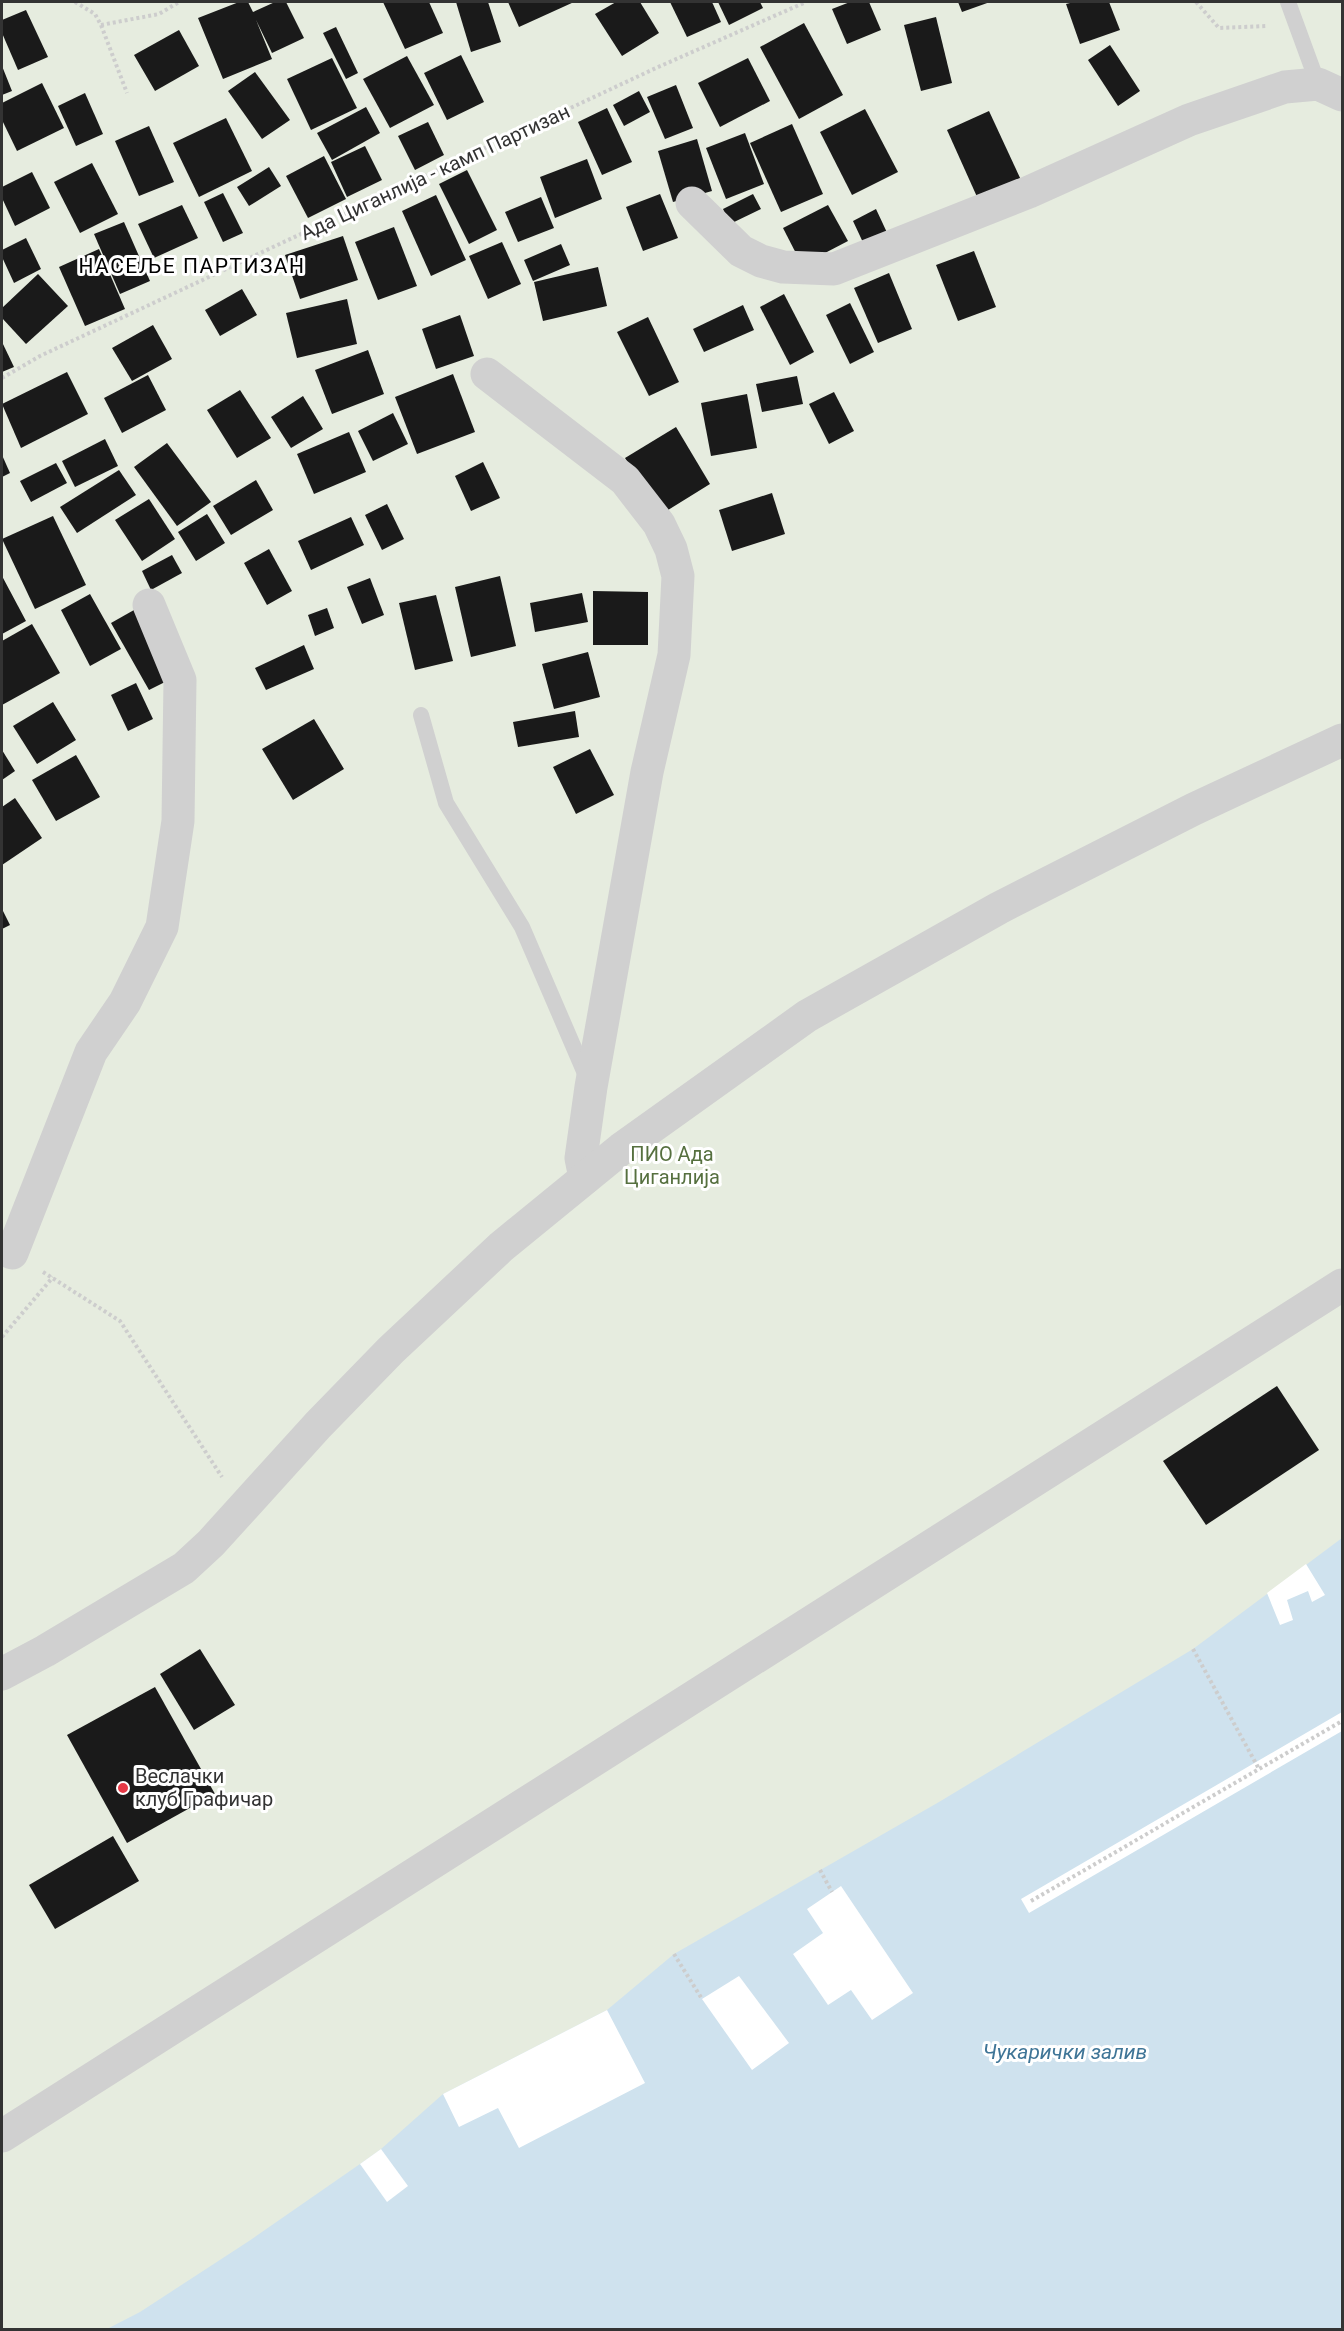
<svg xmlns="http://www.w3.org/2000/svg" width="1344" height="2331" font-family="Roboto,sans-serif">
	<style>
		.green { fill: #e6ecdf }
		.water { fill: #cfe2ee }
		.pier { fill: #fff }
		.building { fill: #1a1a1a }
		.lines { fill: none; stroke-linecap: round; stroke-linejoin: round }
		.path { stroke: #cdcdcd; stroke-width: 4; stroke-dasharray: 3 3; stroke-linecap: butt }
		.lane { stroke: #d0d0d0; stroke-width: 16 }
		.street { stroke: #d0d0d0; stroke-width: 33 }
		.poi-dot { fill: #e63946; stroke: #fff; stroke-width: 2 }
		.labels { text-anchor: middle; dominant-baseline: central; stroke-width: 6; stroke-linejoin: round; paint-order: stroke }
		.street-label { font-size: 20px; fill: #333; stroke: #fff }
		.park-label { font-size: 20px; fill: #56703f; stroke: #fff }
		.poi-label { font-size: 20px; fill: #333; stroke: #fff; text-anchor: start }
		.neighbourhood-label { font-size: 21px; letter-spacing: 1.5px; fill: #000; stroke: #fff }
		.water-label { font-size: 21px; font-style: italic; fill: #3f7597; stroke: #fff }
	</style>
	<rect width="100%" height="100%" fill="#fff"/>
	<!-- green -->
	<rect class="green" x="2" y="2" width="1340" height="2327"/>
	<!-- water -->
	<polygon class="water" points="1342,1538 1342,2329 105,2330 140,2312 249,2241 360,2164 381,2149 443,2094 607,2010 674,1954 939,1802 1193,1649"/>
	<!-- pier -->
	<g class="pier">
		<polygon points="1306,1564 1325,1595 1312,1602 1308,1591 1287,1600 1293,1620 1280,1625 1267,1593"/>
		<polygon points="1342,1712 1342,1731 1029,1913 1021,1899"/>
		<polygon points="841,1886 913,1993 872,2020 851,1990 828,2005 793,1954 823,1933 807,1909"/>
		<polygon points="739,1976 789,2043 752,2070 702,1999"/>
		<polygon points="607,2010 645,2083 519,2148 498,2108 459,2127 443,2094"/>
		<polygon points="381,2149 408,2186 387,2202 360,2164"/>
	</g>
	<!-- building -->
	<g class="building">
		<polygon points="239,2 248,2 253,12 275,2 286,2 304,38 272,53 256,20 272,59 223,79 198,18"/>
		<polygon points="383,2 429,2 443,33 405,49"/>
		<polygon points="456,2 488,2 501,42 471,52"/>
		<polygon points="508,2 574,2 519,27"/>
		<polygon points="616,2 640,2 659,33 622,56 595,14"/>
		<polygon points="670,2 712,2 721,22 687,37"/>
		<polygon points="718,2 760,2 763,8 729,25"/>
		<polygon points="850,2 869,2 881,30 847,44 832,9"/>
		<polygon points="958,2 990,2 962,12"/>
		<polygon points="1074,2 1109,2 1120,30 1080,44 1066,4"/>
		<polygon points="26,10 48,57 18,70 2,33 2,20"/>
		<polygon points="936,17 952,83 921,91 904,25"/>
		<polygon points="804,23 843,95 799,119 760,47"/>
		<polygon points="336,27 358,73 346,79 323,33"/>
		<polygon points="179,30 199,66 155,91 134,55"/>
		<polygon points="1110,45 1140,91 1118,106 1088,60"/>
		<polygon points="461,55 484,102 447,120 424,73"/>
		<polygon points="407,56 434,105 390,128 363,79"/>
		<polygon points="332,58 357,108 311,130 287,79"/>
		<polygon points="748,58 770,101 720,127 698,83"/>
		<polygon points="2,66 12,91 2,95"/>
		<polygon points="255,72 290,120 262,139 228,91"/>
		<polygon points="42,83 64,128 17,151 2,120 2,103"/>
		<polygon points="676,85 693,128 665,139 647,97"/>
		<polygon points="639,91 650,112 624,126 613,105"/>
		<polygon points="85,93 103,134 76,146 58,106"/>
		<polygon points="366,107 380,133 332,160 317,133"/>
		<polygon points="607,108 632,162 602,175 578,122"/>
		<polygon points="865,109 898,172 852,195 820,132"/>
		<polygon points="989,111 1021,180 978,199 947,130"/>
		<polygon points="226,118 252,171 199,197 173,143"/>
		<polygon points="428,122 444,155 415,170 398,136"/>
		<polygon points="792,124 823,194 781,212 750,143"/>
		<polygon points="149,126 174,182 139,196 115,141"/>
		<polygon points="745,133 764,184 726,199 706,148"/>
		<polygon points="697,139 712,191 673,202 658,151"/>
		<polygon points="365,146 382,180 347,197 331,162"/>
		<polygon points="324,156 346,199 308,218 286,176"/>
		<polygon points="587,159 602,199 555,218 540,177"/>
		<polygon points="92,163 118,214 80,233 54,182"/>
		<polygon points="269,167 281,186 249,206 237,187"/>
		<polygon points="467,170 497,230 469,244 439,184"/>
		<polygon points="32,172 50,208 15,226 2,198 2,187"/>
		<polygon points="223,193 243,233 223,242 204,202"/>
		<polygon points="660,194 678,238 643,251 626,207"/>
		<polygon points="753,194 761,209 730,224 723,209"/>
		<polygon points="436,195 466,260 431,276 402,211"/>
		<polygon points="541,197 554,228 518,242 505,212"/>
		<polygon points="182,205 198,238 154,258 138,224"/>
		<polygon points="828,205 848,241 802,265 783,228"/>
		<polygon points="876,209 890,239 867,251 853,221"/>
		<polygon points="124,222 150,281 120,294 94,234"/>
		<polygon points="394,227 417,286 378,300 355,242"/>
		<polygon points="343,236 358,280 300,299 285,255"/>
		<polygon points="26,238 41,269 14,283 2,257 2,250"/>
		<polygon points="502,242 521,284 488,299 469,256"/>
		<polygon points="561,244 570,265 533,281 524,260"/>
		<polygon points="99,249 125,309 85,326 59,267"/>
		<polygon points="974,251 996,307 958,321 936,265"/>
		<polygon points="598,267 607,306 543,321 534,282"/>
		<polygon points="889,273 912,329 878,343 854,288"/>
		<polygon points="38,274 68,306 26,344 2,318 2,308"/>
		<polygon points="242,289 257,315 220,336 205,310"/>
		<polygon points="784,294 814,352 790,365 760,307"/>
		<polygon points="347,299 357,344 297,358 286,313"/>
		<polygon points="850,303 874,352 850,364 826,315"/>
		<polygon points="743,305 754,330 704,352 693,329"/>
		<polygon points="460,315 474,356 436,369 422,329"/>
		<polygon points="648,317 679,382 649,396 617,332"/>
		<polygon points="153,325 172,359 132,381 112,348"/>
		<polygon points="2,342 14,367 2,372"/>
		<polygon points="368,350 384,394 332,414 315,370"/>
		<polygon points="67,372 88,414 21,448 2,404"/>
		<polygon points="453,374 475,432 417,454 395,397"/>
		<polygon points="148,375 166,410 122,433 104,398"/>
		<polygon points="797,376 803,404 762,412 756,384"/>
		<polygon points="240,390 271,438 237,458 207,410"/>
		<polygon points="834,392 854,431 829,444 809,404"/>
		<polygon points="747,394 757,448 711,456 701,403"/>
		<polygon points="303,396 323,429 291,448 271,417"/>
		<polygon points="393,413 408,444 373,461 358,431"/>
		<polygon points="676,427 710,484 660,515 625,458"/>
		<polygon points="349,432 366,472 314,494 297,454"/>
		<polygon points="105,439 118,466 75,487 62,461"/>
		<polygon points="167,443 211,502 177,526 134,467"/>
		<polygon points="2,455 10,473 2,477"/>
		<polygon points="483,462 500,498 471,511 455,476"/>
		<polygon points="56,463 67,483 31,502 20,481"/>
		<polygon points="119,470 136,495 77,533 60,507"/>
		<polygon points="256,480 273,510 231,535 213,506"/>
		<polygon points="772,493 785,534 732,551 719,510"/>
		<polygon points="149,499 175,539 142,561 115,520"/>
		<polygon points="387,504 404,539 382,550 365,515"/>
		<polygon points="207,514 225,543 196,561 178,532"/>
		<polygon points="53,516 86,585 35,609 2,539"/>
		<polygon points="351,517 364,545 311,570 298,541"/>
		<polygon points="269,549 292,591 267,605 244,563"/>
		<polygon points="172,555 182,573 151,590 142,571"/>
		<polygon points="2,576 26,621 2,634"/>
		<polygon points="500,576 516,646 471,657 455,587"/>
		<polygon points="370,578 384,615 362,624 347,587"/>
		<polygon points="593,591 648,592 648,645 593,645"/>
		<polygon points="582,593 588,622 535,632 530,603"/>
		<polygon points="90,594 121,649 90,666 61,610"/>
		<polygon points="436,595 453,661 415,670 399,603"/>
		<polygon points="327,608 334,628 315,636 308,615"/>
		<polygon points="134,610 173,678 149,690 111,623"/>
		<polygon points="32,624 60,673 2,705 2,641"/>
		<polygon points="304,645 314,669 266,690 255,668"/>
		<polygon points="588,652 600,697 554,709 542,664"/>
		<polygon points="136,683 153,719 128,731 111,695"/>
		<polygon points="53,702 76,740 37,764 13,726"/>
		<polygon points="575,711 579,737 518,747 513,722"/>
		<polygon points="314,719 344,769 293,800 262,749"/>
		<polygon points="590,749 614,795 576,814 553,767"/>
		<polygon points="2,750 15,771 2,780"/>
		<polygon points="76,755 100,797 56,821 32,780"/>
		<polygon points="15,798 42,838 2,865 2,807"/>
		<polygon points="2,909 10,925 2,929"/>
		<polygon points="1277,1386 1319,1450 1206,1525 1163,1461"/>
		<polygon points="200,1649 235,1705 194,1730 160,1674"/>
		<polygon points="155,1687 215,1794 127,1843 67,1735"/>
		<polygon points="113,1836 139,1881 55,1929 29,1885"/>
	</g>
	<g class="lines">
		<!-- path -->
		<g class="path">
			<polyline points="75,2 95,14 101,25 127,93"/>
			<polyline points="1196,2 1219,28 1267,26"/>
			<polyline points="101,25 159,14 179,2"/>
			<polyline points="2,378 40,356 656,68 806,2"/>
			<polyline points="43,1272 120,1321 222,1477"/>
			<polyline points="2,1337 53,1277"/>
			<polyline points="1193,1649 1259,1769"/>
			<polyline points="820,1870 832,1892"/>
			<polyline points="1031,1901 1342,1721"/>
			<polyline points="674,1954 702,1999"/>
		</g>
		<!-- lane -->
		<g class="lane">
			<polyline points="1288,2 1318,84"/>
			<polyline points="421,715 446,803 522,927 587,1078"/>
		</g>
		<!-- street -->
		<g class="street">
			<polyline points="692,203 741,251 761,261 783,267 834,269 1029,192 1189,120 1285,87 1318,84 1342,95"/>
			<polyline points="487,374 625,480 659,524 671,549 678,576 674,655 647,772 591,1087 581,1158 585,1178"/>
			<polyline points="12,1253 91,1052 125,1002 162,927 178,821 180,680 149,605"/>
			<polyline points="2,1674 45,1651 184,1568 211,1543 318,1425 391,1350 501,1247 621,1149 807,1016 999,908 1194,809 1342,740"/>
			<polyline points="2,2136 1342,1285"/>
		</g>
	</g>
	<!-- markers -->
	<circle class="poi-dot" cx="123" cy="1788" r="6"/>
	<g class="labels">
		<!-- street labels -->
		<g class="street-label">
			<text transform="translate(435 172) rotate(-25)">Ада Циганлија - камп Партизан</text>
		</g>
		<!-- park labels -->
		<g class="park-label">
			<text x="672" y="1154">ПИО Ада<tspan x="672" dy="23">Циганлија</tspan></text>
		</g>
		<!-- poi labels -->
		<g class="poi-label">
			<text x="135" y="1776">Веслачки<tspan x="135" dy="23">клуб Графичар</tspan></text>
		</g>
		<!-- neighbourhood labels -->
		<g class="neighbourhood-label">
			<text x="192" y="266">НАСЕЉЕ ПАРТИЗАН</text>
		</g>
		<!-- water labels -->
		<g class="water-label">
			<text x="1065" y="2052">Чукарички залив</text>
		</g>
	</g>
	<!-- border -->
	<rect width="1344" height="2331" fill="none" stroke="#333333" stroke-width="6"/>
</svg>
